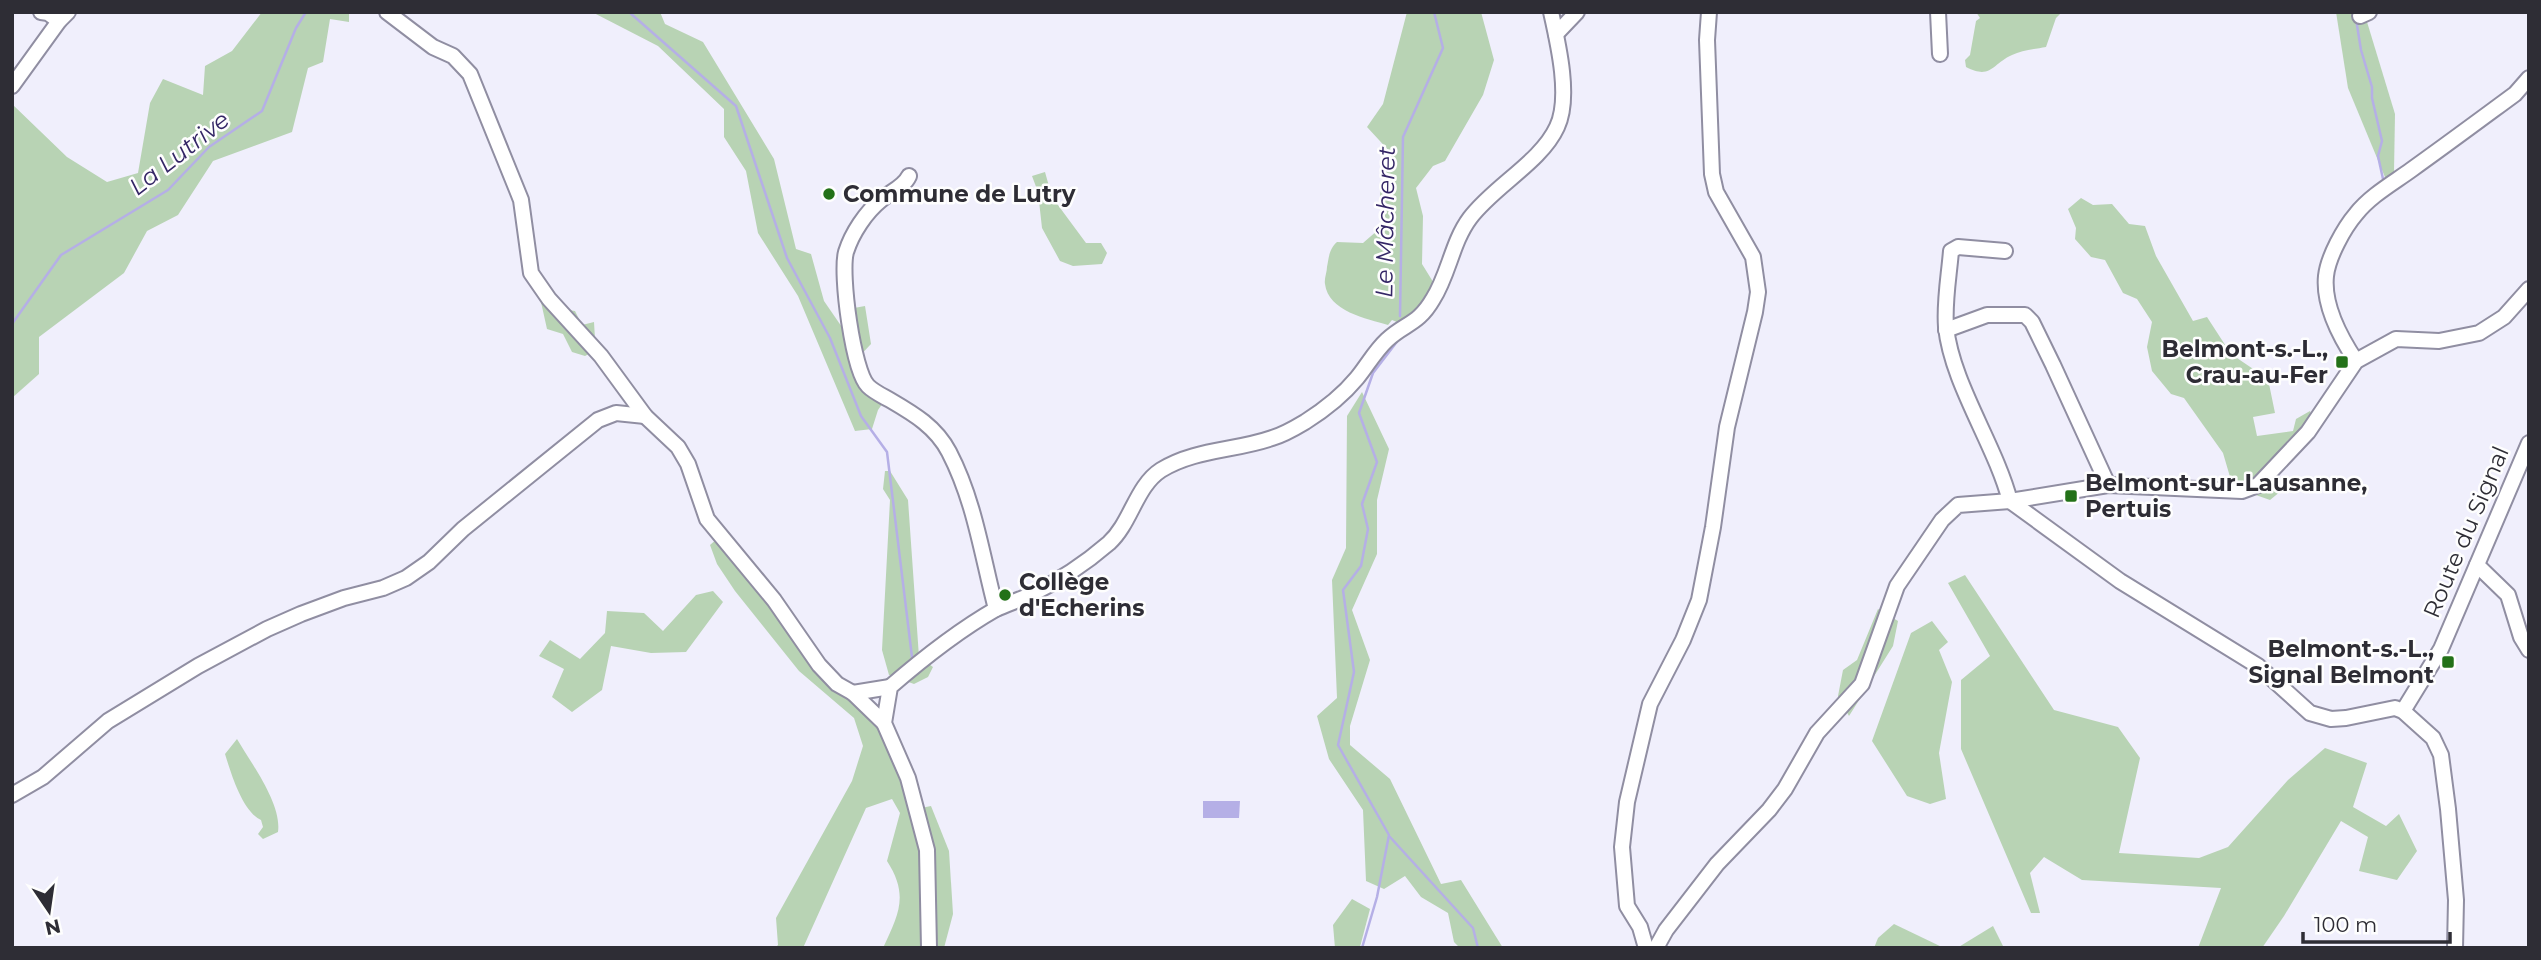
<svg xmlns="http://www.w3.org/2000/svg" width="2541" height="960" font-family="Montserrat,sans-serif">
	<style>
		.green { fill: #b8d3b4 }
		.water { fill: #b5afe6 }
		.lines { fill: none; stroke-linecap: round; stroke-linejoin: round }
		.stream { stroke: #b5afe6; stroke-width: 2.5 }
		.minor-casing { stroke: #908ea2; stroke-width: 18 }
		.minor { stroke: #fff; stroke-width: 14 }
		.poi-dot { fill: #237118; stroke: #fefefe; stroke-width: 2.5 }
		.labels { text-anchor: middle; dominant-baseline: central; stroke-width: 5; stroke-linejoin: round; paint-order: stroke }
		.poi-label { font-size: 23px; font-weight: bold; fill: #2e2d35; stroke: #fefefe; text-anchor: start }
		.street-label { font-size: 23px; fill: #2e2d35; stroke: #fefefe }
		.water-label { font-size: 24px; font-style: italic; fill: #342666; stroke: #fefefe }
	</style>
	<rect width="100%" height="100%" fill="#f0effc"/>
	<!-- green -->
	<g class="green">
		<polygon points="262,12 349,12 349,22 330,19 323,62 308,68 292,132 213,161 178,215 147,231 124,273 39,337 39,374 12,398 12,104 67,157 107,182 138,173 150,103 163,79 203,95 205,66 232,51"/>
		<polygon points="592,12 660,12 665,24 703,42 774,159 796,249 811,254 824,301 846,333 854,308 865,306 871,344 856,360 885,400 878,410 872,429 855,431 798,296 758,233 746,171 724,137 724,109 658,46"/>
		<path d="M1407 12H1481L1494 60 1483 95 1445 161 1433 166 1416 188 1423 216 1422 264 1435 285 1425 306 1404 325 1392 320 1388 325C1367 319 1328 311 1325 284 1324 279 1327 272 1327 267 1329 257 1329 249 1337 242L1363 243 1378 230 1382 233 1384 226 1380 194 1391 153 1367 127 1383 104Z"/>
		<path d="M1976 12H2062L2056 18 2046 47C2036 49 2022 50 2012 55 1992 64 1991 80 1966 67L1965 60 1970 55 1976 21 1980 18Z"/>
		<polygon points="2336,12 2364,12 2395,114 2394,172 2387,182 2348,88"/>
		<polygon points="1045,172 1052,197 1086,243 1101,243 1107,253 1102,264 1073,266 1060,261 1042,228 1038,192 1032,176"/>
		<polygon points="2081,198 2093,205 2112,204 2129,224 2145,226 2156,256 2193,321 2207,317 2231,354 2268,379 2275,413 2253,417 2257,436 2293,431 2296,419 2310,411 2315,427 2277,473 2281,491 2270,500 2233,487 2223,453 2184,398 2171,394 2152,371 2147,347 2152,322 2137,299 2123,293 2105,260 2091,257 2075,239 2076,228 2068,209"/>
		<polygon points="550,296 562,309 575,311 582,325 594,322 595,339 600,348 585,356 572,352 563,334 547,329 541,302"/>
		<polygon points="1362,392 1389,449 1377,500 1377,554 1352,610 1370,660 1350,726 1350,745 1390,779 1441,884 1461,880 1503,948 1460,948 1454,942 1448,913 1421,897 1405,876 1384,889 1366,881 1363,810 1329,759 1317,716 1337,698 1332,580 1346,548 1347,416"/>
		<polygon points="885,471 890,471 908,500 919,657 933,667 928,677 914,684 889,675 882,650 890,500 883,489"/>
		<path d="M718 538 775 607 882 725 905 777 924 851 927 948H883C899 914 909 895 887 861L900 813 892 799 866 808 803 948H775L778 945 776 918 852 781 863 746 854 718 799 671 735 591 717 564 710 545Z"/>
		<polygon points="1965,575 2054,710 2118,727 2140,758 2119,853 2199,858 2228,847 2288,780 2325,748 2367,763 2353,807 2386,826 2399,814 2417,851 2397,880 2359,871 2368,837 2341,821 2284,916 2262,948 2198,948 2221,888 2082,880 2044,857 2030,873 2040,913 2031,913 1961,749 1961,680 1990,656 1948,583"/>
		<polygon points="713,591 723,602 686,652 651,653 611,646 602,690 572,712 552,697 564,669 539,656 550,640 580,659 605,633 607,611 644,613 663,631 696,595"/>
		<polygon points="1878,609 1898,621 1893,646 1849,716 1838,696 1843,670 1857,660"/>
		<polygon points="1932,621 1948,642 1939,650 1952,682 1939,753 1946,799 1930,804 1907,796 1872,741 1911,633"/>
		<path d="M237 739C251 763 282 804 278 832L263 839 258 834 263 827 261 820C242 811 231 773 225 754Z"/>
		<polygon points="931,806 949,851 953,914 944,948 933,948 921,808"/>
		<polygon points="1352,899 1370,909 1360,947 1335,948 1333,925"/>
		<polygon points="1894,924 1944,948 1874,948 1878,938"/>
		<polygon points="1993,926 2004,948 1957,948"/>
	</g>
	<!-- water -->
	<polygon class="water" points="1203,801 1240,801 1239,818 1203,818"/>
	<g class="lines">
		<!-- stream -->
		<g class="stream">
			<polyline points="629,12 736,106 787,258 830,338 861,416 887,452 912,657"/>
			<polyline points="2356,19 2361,50 2372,87 2372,98 2382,141 2378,156 2383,179"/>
			<polyline points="1400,316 1403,137 1443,48 1434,12"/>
			<polyline points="12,324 61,255 168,190 209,147 262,111 296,28 306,12"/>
			<polyline points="1390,837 1473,928 1478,948"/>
			<polyline points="1362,948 1377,897 1389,835 1338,745 1354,672 1343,590 1361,566 1368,529 1362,504 1377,462 1359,413 1373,373 1399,339"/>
		</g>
		<!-- minor casing -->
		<g class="minor-casing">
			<g id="minor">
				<polyline points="41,12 48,13 59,21"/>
				<polyline points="387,12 433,47 453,56 470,74 521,200 531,273 549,299 601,356 645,416 678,447 688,464 707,519 774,600 819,665 837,684 853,693 884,723"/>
				<polyline points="1938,12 1940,54"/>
				<polyline points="2360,16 2369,12"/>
				<polyline points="1556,34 1577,12"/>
				<polyline points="12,86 59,21 68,12"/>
				<path d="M909 176C904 187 890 192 881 200 866 212 852 233 846 252 840 274 853 371 868 386 874 392 883 396 890 400 914 414 936 427 949 452 975 502 982 556 996 609"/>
				<path d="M2005 251 1958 247 1951 251C1949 276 1944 302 1946 327 1952 384 1995 444 2010 501"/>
				<polyline points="1946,330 1987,315 2025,315 2032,322 2053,365 2108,485"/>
				<path d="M2356 361C2340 337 2323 305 2326 276 2328 257 2344 228 2356 214 2370 196 2393 183 2411 170 2446 145 2481 119 2515 94L2529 78"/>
				<polyline points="2010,501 2120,581 2258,666 2310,713 2331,719 2346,718 2395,708 2403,711 2433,738 2441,755 2448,809 2456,900 2455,948"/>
				<polyline points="2477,565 2508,595 2521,637 2529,650"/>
				<polyline points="853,693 890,687"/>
				<polyline points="2403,711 2441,649 2529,443"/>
				<polyline points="12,795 43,777 108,721 198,666 267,629 301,614 344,598 383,588 406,578 429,562 463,529 598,420 616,413 645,416"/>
				<path d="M929 948 927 850 908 778 884 723 890 687C920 661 961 629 996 609 1007 604 1019 600 1030 595 1057 582 1087 562 1109 543 1131 523 1136 486 1161 470 1195 449 1235 451 1272 438 1283 435 1295 428 1305 422 1324 410 1343 395 1357 378 1367 366 1375 351 1387 340 1405 323 1418 325 1433 299 1449 274 1452 242 1470 218 1494 186 1541 162 1557 127 1571 98 1558 43 1551 12"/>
				<polyline points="1646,948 1640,927 1627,906 1622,847 1627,802 1650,704 1683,640 1699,600 1713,527 1727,427 1755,312 1758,292 1753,257 1716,192 1712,174 1707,40 1709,12"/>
				<polyline points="1656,948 1666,930 1717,864 1769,810 1785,789 1817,733 1862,684 1897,586 1942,520 1958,505 2010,501 2108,485 2242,491 2258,485 2308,432 2356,361 2396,339 2439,341 2479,333 2504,317 2529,289"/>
			</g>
		</g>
		<!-- minor -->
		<use href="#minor" class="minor"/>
	</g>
	<!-- markers -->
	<g class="poi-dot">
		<circle cx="829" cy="194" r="7"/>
		<rect x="2335" y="355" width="14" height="14" rx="3.5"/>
		<rect x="2064" y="489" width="14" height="14" rx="3.5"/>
		<circle cx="1005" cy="595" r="7"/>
		<rect x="2441" y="655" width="14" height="14" rx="3.5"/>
	</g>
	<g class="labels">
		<!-- poi labels -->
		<g class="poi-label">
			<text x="843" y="194">Commune de Lutry</text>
			<text x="2328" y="349" text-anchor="end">Belmont-s.-L.,<tspan x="2328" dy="26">Crau-au-Fer</tspan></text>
			<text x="2085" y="483">Belmont-sur-Lausanne,<tspan x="2085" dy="26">Pertuis</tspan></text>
			<text x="1019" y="582">Collège<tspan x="1019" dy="26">d'Echerins</tspan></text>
			<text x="2434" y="649" text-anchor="end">Belmont-s.-L.,<tspan x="2434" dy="26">Signal Belmont</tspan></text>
		</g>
		<!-- street labels -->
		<g class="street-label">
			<text transform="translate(2466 532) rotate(-67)">Route du Signal</text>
		</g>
		<!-- water labels -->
		<g class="water-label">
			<text transform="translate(179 153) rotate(-38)">La Lutrive</text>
			<text transform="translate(1385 222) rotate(-89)">Le Mâcheret</text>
		</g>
	</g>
	<!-- border -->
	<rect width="2541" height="960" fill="none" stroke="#2e2d35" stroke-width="28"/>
	<!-- north arrow -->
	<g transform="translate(49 911) rotate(167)" stroke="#fefefe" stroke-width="5" paint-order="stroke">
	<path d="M0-5L12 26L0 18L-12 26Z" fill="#2e2d35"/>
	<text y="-10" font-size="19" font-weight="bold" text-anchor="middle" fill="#2e2d35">N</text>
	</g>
	<!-- scale -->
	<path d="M2303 932v10h147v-10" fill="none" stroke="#2e2d35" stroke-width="3.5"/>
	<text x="2314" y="932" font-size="21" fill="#2e2d35" stroke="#fefefe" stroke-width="5" paint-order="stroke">100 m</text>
</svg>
